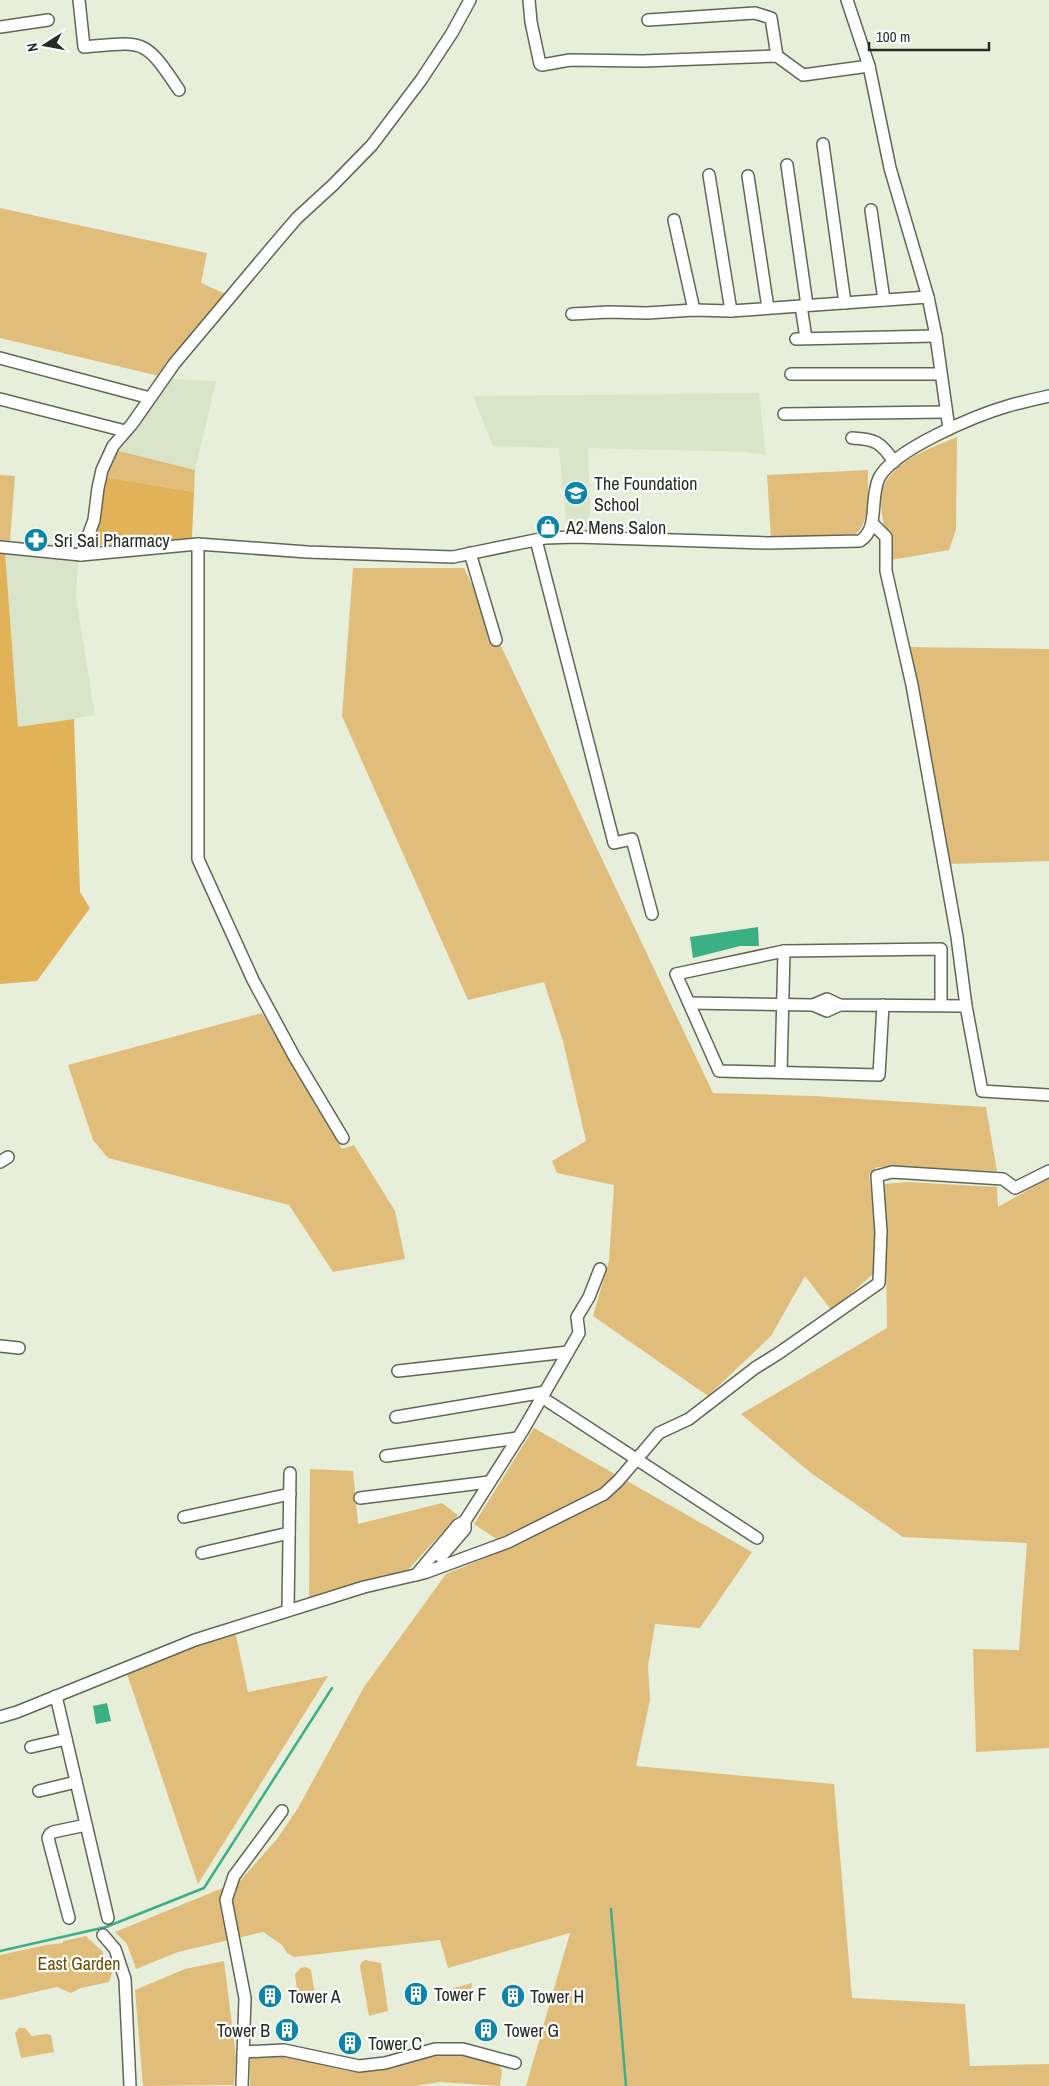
<svg xmlns="http://www.w3.org/2000/svg" width="1049" height="2086" font-family="'Archivo Narrow',sans-serif">
	<style>
		.built { fill: #dae4c8 }
		.green { fill: #e1bd7c }
		.forest { fill: #e1b257 }
		.water { fill: #3cb085 }
		.lines { fill: none; stroke-linecap: round; stroke-linejoin: round }
		.stream { stroke: #3cb085; stroke-width: 2.5 }
		.minor-casing { stroke: #616756; stroke-width: 14 }
		.minor { stroke: #fff; stroke-width: 11 }
		.labels { text-anchor: middle; dominant-baseline: central; stroke-width: 4.5; stroke-linejoin: round; paint-order: stroke }
		.poi-label { font-size: 18px; fill: #292c24; stroke: #fff; text-anchor: start }
		.park-label { font-size: 18px; fill: #6c4d00; stroke: #fff }
	</style>
	<rect width="100%" height="100%" fill="#e7efda"/>
	<!-- built -->
	<g class="built">
		<polygon points="171,379 216,381 195,470 115,450"/>
		<polygon points="759,393 766,455 745,452 588,448 591,533 567,531 559,448 493,446 473,396"/>
		<polygon points="5,552 78,560 76,598 95,715 18,728"/>
	</g>
	<!-- green -->
	<g class="green">
		<polygon points="0,208 207,253 201,283 226,294 159,376 0,338"/>
		<path d="M957 437 956 530 949 550 891 560C888 542 882 522 881 503 880 465 928 449 957 437Z"/>
		<polygon points="115,450 195,470 194,492 105,477"/>
		<path d="M868 470C867 490 872 523 854 535L771 539 767 475Z"/>
		<polygon points="0,475 15,476 10,541 0,540"/>
		<polygon points="353,568 464,568 713,1093 814,1096 986,1107 997,1171 877,1167 869,1175 876,1237 874,1273 832,1311 805,1276 771,1336 708,1396 593,1316 609,1261 614,1185 557,1173 552,1161 586,1141 563,1041 544,982 468,1000 342,716"/>
		<polygon points="910,647 1049,649 1049,861 948,864"/>
		<polygon points="262,1013 342,1149 354,1145 395,1211 405,1259 333,1272 289,1205 108,1158 93,1140 68,1065"/>
		<polygon points="1049,1178 1049,1748 976,1752 973,1649 1019,1650 1027,1543 903,1537 811,1473 741,1414 887,1328 885,1184 907,1182 997,1187 998,1207"/>
		<polygon points="534,1428 752,1552 700,1628 655,1624 648,1666 650,1700 636,1766 834,1784 852,1998 965,2004 970,2066 1049,2064 1049,2086 526,2086 570,1933 448,1968 440,1940 294,1957 287,1953 282,1945 263,1932 178,1952 136,1969 127,1944 115,1932 240,1881 277,1839 298,1808 364,1687 446,1574 510,1548 474,1524"/>
		<polygon points="310,1469 353,1471 358,1524 442,1503 458,1515 408,1570 309,1598"/>
		<polygon points="235,1631 248,1692 328,1676 198,1884 127,1674"/>
		<polygon points="86,1936 102,1951 112,1973 109,1982 81,1988 71,1993 57,1987 0,2000 0,1955 46,1945 63,1943 63,1941"/>
		<polygon points="365,1960 381,1963 388,2011 369,2016 360,1967 361,1963"/>
		<polygon points="224,1961 236,2057 234,2085 143,2086 135,1990 185,1969"/>
		<polygon points="306,1967 311,1970 315,1995 312,1999 306,2001 298,1997 295,1974 301,1968"/>
		<polygon points="472,1983 470,2000 452,2000 448,1996 447,1990"/>
		<polygon points="19,2028 25,2028 32,2036 46,2034 51,2035 54,2052 21,2058 15,2033"/>
		<polygon points="436,2054 466,2055 499,2066 502,2070 500,2086 440,2082 415,2086 250,2086 250,2057 285,2056 347,2071 364,2071"/>
	</g>
	<!-- forest -->
	<g class="forest">
		<polygon points="105,477 194,492 192,538 93,546"/>
		<polygon points="0,551 5,552 18,727 74,719 80,892 90,908 37,981 0,984"/>
	</g>
	<!-- water -->
	<g class="water">
		<polygon points="758,927 759,946 740,946 693,958 690,937"/>
		<polygon points="107,1703 111,1721 96,1724 93,1706"/>
	</g>
	<g class="lines">
		<!-- stream -->
		<g class="stream">
			<polyline points="611,1909 626,2086"/>
			<polyline points="0,1951 106,1927 204,1888 332,1688"/>
		</g>
		<!-- minor casing -->
		<g class="minor-casing">
			<g id="minor">
				<path d="M79 0 84 47C144 42 144 37 179 90"/>
				<polyline points="529,0 531,22 540,64 542,65 570,60 643,61 777,56 803,75 869,66"/>
				<polyline points="847,0 869,66 890,168 928,297 936,336 949,429"/>
				<polyline points="648,20 755,13 771,18 777,56"/>
				<polyline points="0,27 48,20"/>
				<polyline points="823,144 845,303"/>
				<polyline points="787,165 807,305"/>
				<polyline points="709,175 731,311"/>
				<polyline points="748,176 768,308"/>
				<polyline points="871,210 884,300"/>
				<polyline points="674,220 694,310"/>
				<polyline points="801,306 806,338"/>
				<polyline points="572,314 609,312 647,313 694,310 731,311 928,297"/>
				<polyline points="796,339 936,336"/>
				<polyline points="0,358 150,398"/>
				<polyline points="791,374 941,374"/>
				<polyline points="0,399 125,431"/>
				<polyline points="784,414 946,412"/>
				<path d="M852 438C875 439 881 442 894 462"/>
				<polyline points="872,523 886,537 886,571 912,685 957,937 966,1006 982,1091 1049,1095"/>
				<polyline points="536,540 614,843 632,839 652,914"/>
				<polyline points="198,544 198,859 253,980 294,1056 343,1138"/>
				<polyline points="0,547 81,555 94,520 98,488 102,470 113,446 132,424 174,364 273,246 297,218 333,185 372,145 421,80 452,33 470,0"/>
				<polyline points="470,553 496,640"/>
				<path d="M81 555 198 544 307 552 453 557 545 538 576 537 768 543 860 541C880 528 869 499 879 478 894 449 977 415 1008 406 1022 402 1035 399 1049 396"/>
				<polyline points="689,1003 813,1005 827,999 840,1005 966,1006"/>
				<polyline points="813,1005 827,1011 840,1005"/>
				<polyline points="883,1005 879,1075 719,1071 676,974 784,951 941,949 941,1005"/>
				<polyline points="781,1072 784,951"/>
				<polyline points="0,1162 8,1157"/>
				<polyline points="0,1346 19,1348"/>
				<polyline points="398,1371 568,1352"/>
				<polyline points="549,1402 757,1538"/>
				<polyline points="396,1417 545,1392"/>
				<polyline points="386,1456 518,1438"/>
				<polyline points="360,1498 489,1482"/>
				<polyline points="184,1517 290,1494"/>
				<polyline points="202,1553 289,1533"/>
				<polyline points="441,1557 465,1529 465,1521"/>
				<polyline points="416,1575 458,1525 465,1521 523,1430 579,1333 577,1317 589,1297 600,1269"/>
				<polyline points="288,1610 290,1473"/>
				<polyline points="56,1696 108,1918"/>
				<polyline points="0,1717 17,1712 195,1640 364,1587 424,1573 508,1542 604,1494 618,1481 659,1433 689,1419 755,1368 779,1353 879,1283 881,1232 877,1176 892,1172 1003,1179 1015,1188 1049,1171"/>
				<polyline points="31,1747 66,1739"/>
				<polyline points="39,1791 76,1782"/>
				<polyline points="69,1918 48,1838 50,1834 53,1832 86,1825"/>
				<polyline points="103,1935 115,1949 125,1979 130,2086"/>
				<polyline points="243,2052 284,2050 359,2066 385,2063 435,2049 463,2049 515,2063"/>
				<polyline points="242,2086 245,1998 226,1900 234,1876 282,1811"/>
			</g>
		</g>
		<!-- minor -->
		<use href="#minor" class="minor"/>
	</g>
	<!-- icons -->
	<defs>
		<g id="school-disc" transform="scale(1.25)"><circle r="9.5" fill="#0d84a9" stroke="#fff"/><path d="M0-5L7-2L0 1L-7-2ZM-4 1L0 2.5L4 1V4Q0 6-4 4Z" fill="#fff"/></g>
		<g id="shop-disc" transform="scale(1.25)"><circle r="9.5" fill="#0d84a9" stroke="#fff"/><path d="M-5-2.5h2.3a2.7 3.5 0 0 1 5.4 0H5L5.5 6h-11ZM-1.5-2.5h3a1.5 2.3 0 0 0-3 0Z" fill="#fff"/></g>
		<g id="pharmacy-disc" transform="scale(1.25)"><circle r="9.5" fill="#0d84a9" stroke="#fff"/><path d="M-2-6h4v4h4v4h-4v4h-4v-4h-4v-4h4Z" fill="#fff"/></g>
		<g id="building-disc" transform="scale(1.25)"><circle r="9.5" fill="#0d84a9" stroke="#fff"/><path d="M-4-6H4V6H1V3H-1V6H-4ZM-2.5-4.3h1.7v1.8h-1.7ZM.8-4.3h1.7v1.8H.8ZM-2.5-1h1.7V.8h-1.7ZM.8-1h1.7V.8H.8Z" fill="#fff"/></g>
	</defs>
	<g fill-rule="evenodd">
		<use href="#school-disc" x="576" y="493"/>
		<use href="#shop-disc" x="548" y="527"/>
		<use href="#pharmacy-disc" x="36" y="540"/>
		<use href="#building-disc" x="416" y="1994"/>
		<use href="#building-disc" x="270" y="1996"/>
		<use href="#building-disc" x="513" y="1996"/>
		<use href="#building-disc" x="287" y="2030"/>
		<use href="#building-disc" x="486" y="2030"/>
		<use href="#building-disc" x="350" y="2043"/>
	</g>
	<g class="labels">
		<!-- poi labels -->
		<g class="poi-label">
			<text x="594" y="483">The Foundation<tspan x="594" dy="21">School</tspan></text>
			<text x="566" y="527">A2 Mens Salon</text>
			<text x="54" y="540">Sri Sai Pharmacy</text>
			<text x="434" y="1994">Tower F</text>
			<text x="288" y="1996">Tower A</text>
			<text x="530" y="1996">Tower H</text>
			<text x="270" y="2030" text-anchor="end">Tower B</text>
			<text x="504" y="2030">Tower G</text>
			<text x="368" y="2043">Tower C</text>
		</g>
		<!-- park labels -->
		<g class="park-label">
			<text x="79" y="1963">East Garden</text>
		</g>
	</g>
	<!-- north arrow -->
	<g transform="translate(45 45) rotate(259)" stroke="#ffffff" stroke-width="4" paint-order="stroke">
	<path d="M0-4L9 19L0 12L-9 19Z" fill="#292c24"/>
	<text y="-8" font-size="14" font-weight="bold" text-anchor="middle" fill="#292c24">N</text>
	</g>
	<!-- scale -->
	<path d="M869 42v8h120v-8" fill="none" stroke="#292c24" stroke-width="2.5"/>
	<text x="876" y="42" font-size="15" fill="#292c24" stroke="#ffffff" stroke-width="4" paint-order="stroke">100 m</text>
</svg>
